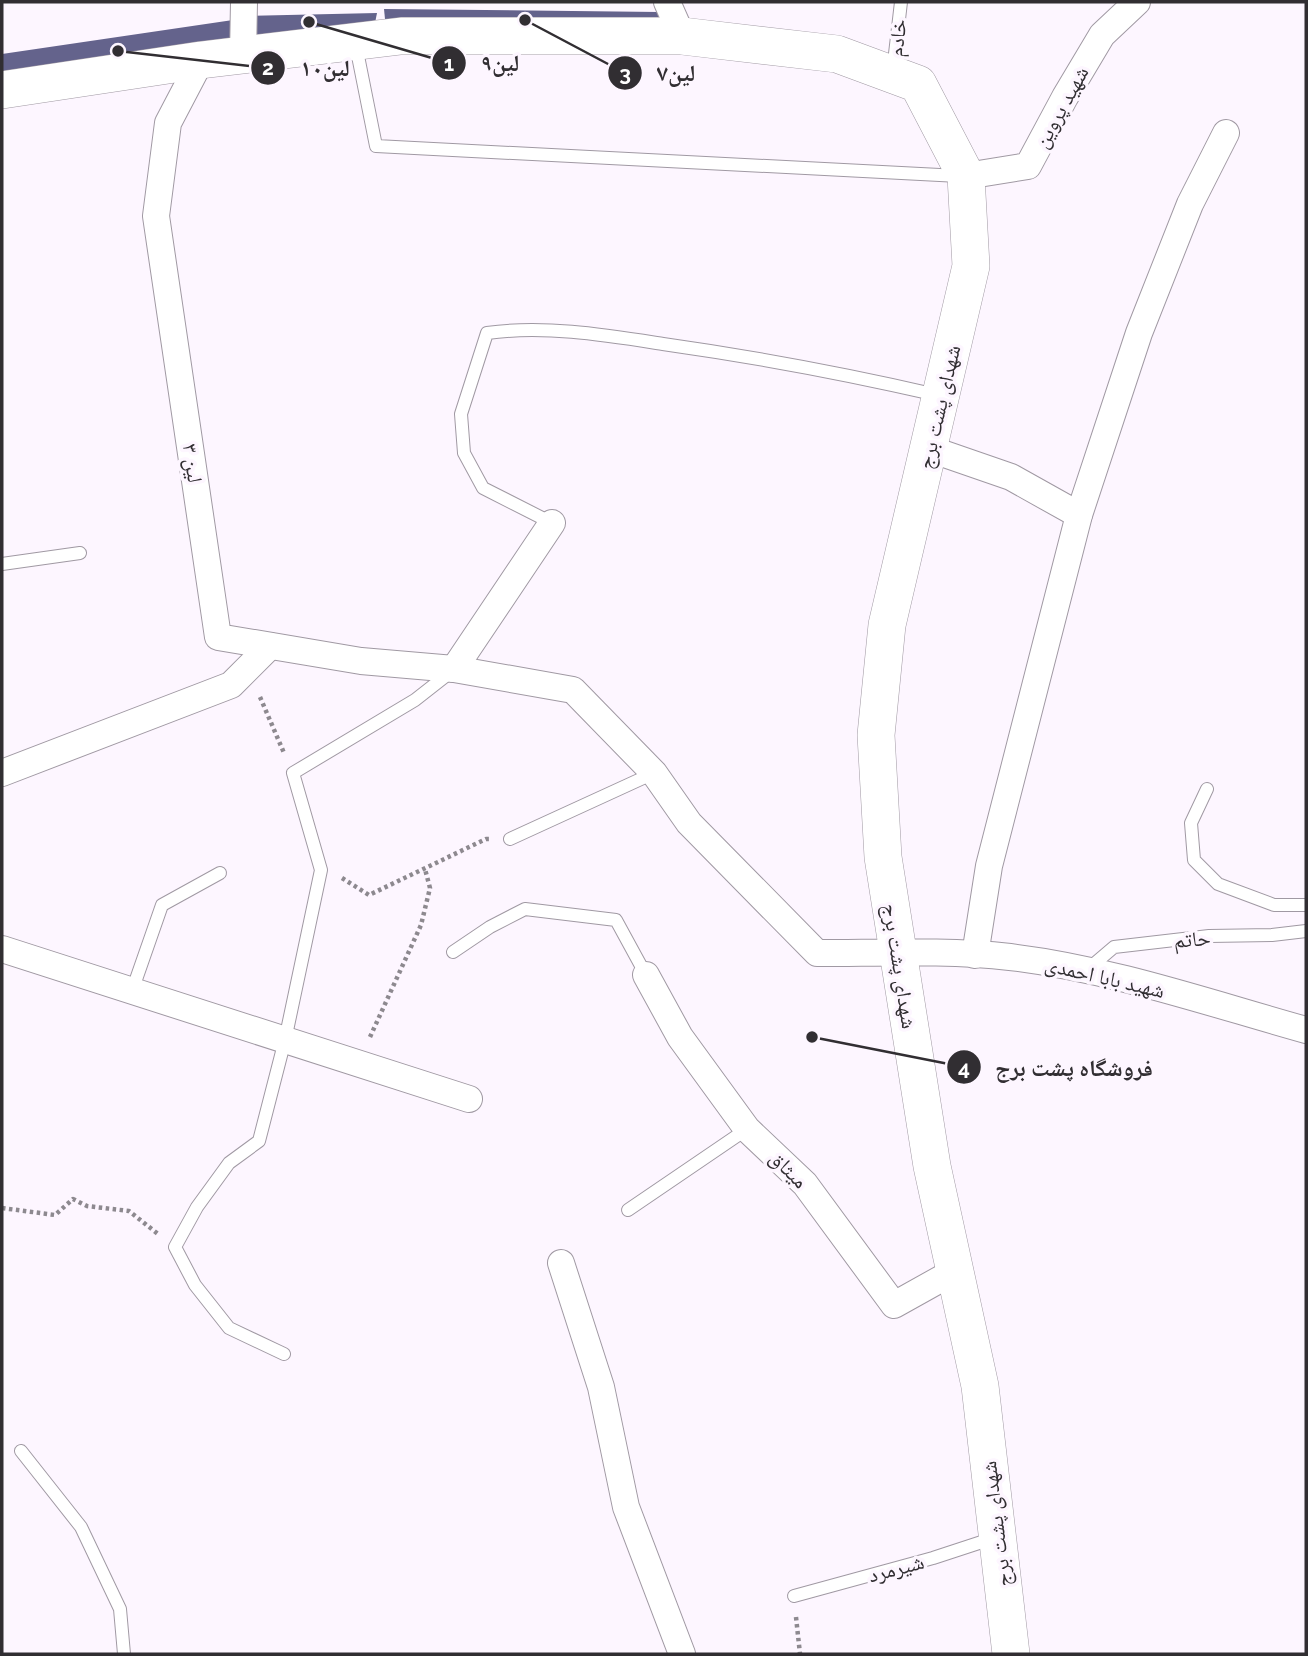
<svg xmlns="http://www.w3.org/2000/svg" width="1308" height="1656" font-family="Raleway,'Noto Naskh Arabic',sans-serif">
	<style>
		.building { fill: #64638c }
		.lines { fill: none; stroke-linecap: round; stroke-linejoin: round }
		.lane-casing { stroke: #a099a3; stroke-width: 14 }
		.street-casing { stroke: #a099a3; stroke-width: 28 }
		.secondary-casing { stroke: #a099a3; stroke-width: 38 }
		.path { stroke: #8d898f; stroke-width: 4.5; stroke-dasharray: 3.5 3.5; stroke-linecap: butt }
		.lane { stroke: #fff; stroke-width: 12 }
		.street { stroke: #fff; stroke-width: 26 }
		.secondary { stroke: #fff; stroke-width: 37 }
		.labels { text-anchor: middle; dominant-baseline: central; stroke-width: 7; stroke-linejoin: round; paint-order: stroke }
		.street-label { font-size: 21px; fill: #312e32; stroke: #fdf6ff }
		.leader { fill: none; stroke: #312e32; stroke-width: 2.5 }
		.callout-dot { fill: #312e32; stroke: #fdf6ff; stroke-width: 2.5 }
		.mark-label { font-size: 21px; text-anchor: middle; font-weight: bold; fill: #fff }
		.callout-label { font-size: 23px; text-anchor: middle; font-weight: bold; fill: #312e32; stroke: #fdf6ff; stroke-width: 7; stroke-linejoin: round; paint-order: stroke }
	</style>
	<rect width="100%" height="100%" fill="#fdf6ff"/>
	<!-- building -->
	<g class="building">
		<polygon points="384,9 659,12 670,28 386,29"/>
		<polygon points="377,13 374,28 243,42 244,16"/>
		<polygon points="233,20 235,48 2,82 2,54"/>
	</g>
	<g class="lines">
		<!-- lane casing -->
		<g class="lane-casing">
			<g id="lane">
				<polyline points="356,46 376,146 959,176"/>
				<polyline points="893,71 901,2"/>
				<path d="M552 523 483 488 464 453 461 414 487 333C545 325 605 335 663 344 755 357 846 374 937 395"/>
				<polyline points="2,564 80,553"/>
				<polyline points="1207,789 1191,823 1194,860 1218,884 1274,905 1306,905"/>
				<polyline points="510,839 654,773"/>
				<polyline points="453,952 490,927 525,909 616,920 646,975"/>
				<polyline points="1087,970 1114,947 1209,936 1272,935 1306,931"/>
				<polyline points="132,991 162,905 220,873"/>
				<polyline points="628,1210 747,1129"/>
				<polyline points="284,1354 229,1328 195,1285 175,1247 197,1207 229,1163 259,1141 285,1040 321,870 293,773 415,700 452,671"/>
				<polyline points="21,1451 81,1527 120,1609 124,1654"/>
				<polyline points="794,1596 933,1558 994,1538"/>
			</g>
		</g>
		<!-- street casing -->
		<g class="street-casing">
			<g id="street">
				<polyline points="667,2 682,36"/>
				<polyline points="243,55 244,2"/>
				<path d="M201 60 168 123 156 216 218 637 361 661 454 669 573 690 654 773 689 823 817 953C881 953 947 950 1010 957 1111 969 1209 1003 1306 1030"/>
				<polyline points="966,176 1028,166 1065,97 1102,35 1137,2"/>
				<polyline points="930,449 1011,477 1079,515"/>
				<polyline points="454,669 552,523"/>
				<polyline points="2,773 231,685 270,646"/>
				<polyline points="2,949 469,1099"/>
				<polyline points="975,955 989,866 1079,515 1139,333 1190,204 1226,133"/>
				<polyline points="646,975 680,1037 747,1129 805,1184 894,1305 955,1271"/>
				<polyline points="561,1263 601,1387 626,1507 682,1654"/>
			</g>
		</g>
		<!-- secondary casing -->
		<g class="secondary-casing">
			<polyline id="secondary" points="2,90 201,60 401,36 682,36 837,54 918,84 966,176 971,266 887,625 876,735 883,857 932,1166 980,1386 1011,1654"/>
		</g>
		<!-- path -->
		<g class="path">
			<polyline points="260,697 284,753"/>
			<polyline points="342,878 369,895 486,839 490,839"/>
			<polyline points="370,1037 421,925 430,888 425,869"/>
			<polyline points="2,1208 55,1215 73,1199 87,1206 129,1211 158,1234"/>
			<polyline points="796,1617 800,1654"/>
		</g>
		<!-- lane -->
		<use href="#lane" class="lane"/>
		<!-- street -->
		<use href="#street" class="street"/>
		<!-- secondary -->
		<use href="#secondary" class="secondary"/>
	</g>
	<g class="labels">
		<!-- street labels -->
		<g class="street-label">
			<text transform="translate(897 38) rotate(-84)">خادم</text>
			<text transform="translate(1061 107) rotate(-61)">شهید پروین</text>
			<text transform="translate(939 407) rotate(-77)">شهدای پشت برج</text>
			<text transform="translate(193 463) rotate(82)">لین ۳</text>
			<text transform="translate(1192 939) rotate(-5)">حاتم</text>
			<text transform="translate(900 966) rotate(81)">شهدای پشت برج</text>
			<text transform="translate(1105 977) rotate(13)">شهید بابا احمدی</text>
			<text transform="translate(789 1169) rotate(45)">میثاق</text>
			<text transform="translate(996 1524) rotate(-97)">شهدای پشت برج</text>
			<text transform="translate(896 1568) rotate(-15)">شیرمرد</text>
		</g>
	</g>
	<!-- callouts -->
	<path class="leader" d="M309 22L449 63M118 51L268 68M525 20L625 73M812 1037L964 1067"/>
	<g class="callout-dot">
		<circle cx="309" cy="22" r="7"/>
		<circle cx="118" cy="51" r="7"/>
		<circle cx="525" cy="20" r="7"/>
		<circle cx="812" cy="1037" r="7"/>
		<circle cx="449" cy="63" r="18"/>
		<circle cx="268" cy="68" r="18"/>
		<circle cx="625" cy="73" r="18"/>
		<circle cx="964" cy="1067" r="18"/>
	</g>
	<g class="mark-label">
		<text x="449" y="71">1</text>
		<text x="268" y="75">2</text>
		<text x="625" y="81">3</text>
		<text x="964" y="1075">4</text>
	</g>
	<g class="callout-label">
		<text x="500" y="71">لین۹</text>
		<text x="325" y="76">لین۱۰</text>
		<text x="676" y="81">لین۷</text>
		<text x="1074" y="1076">فروشگاه پشت برج</text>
	</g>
	<!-- border -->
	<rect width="1308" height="1656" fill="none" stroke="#312e32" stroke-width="7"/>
</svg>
